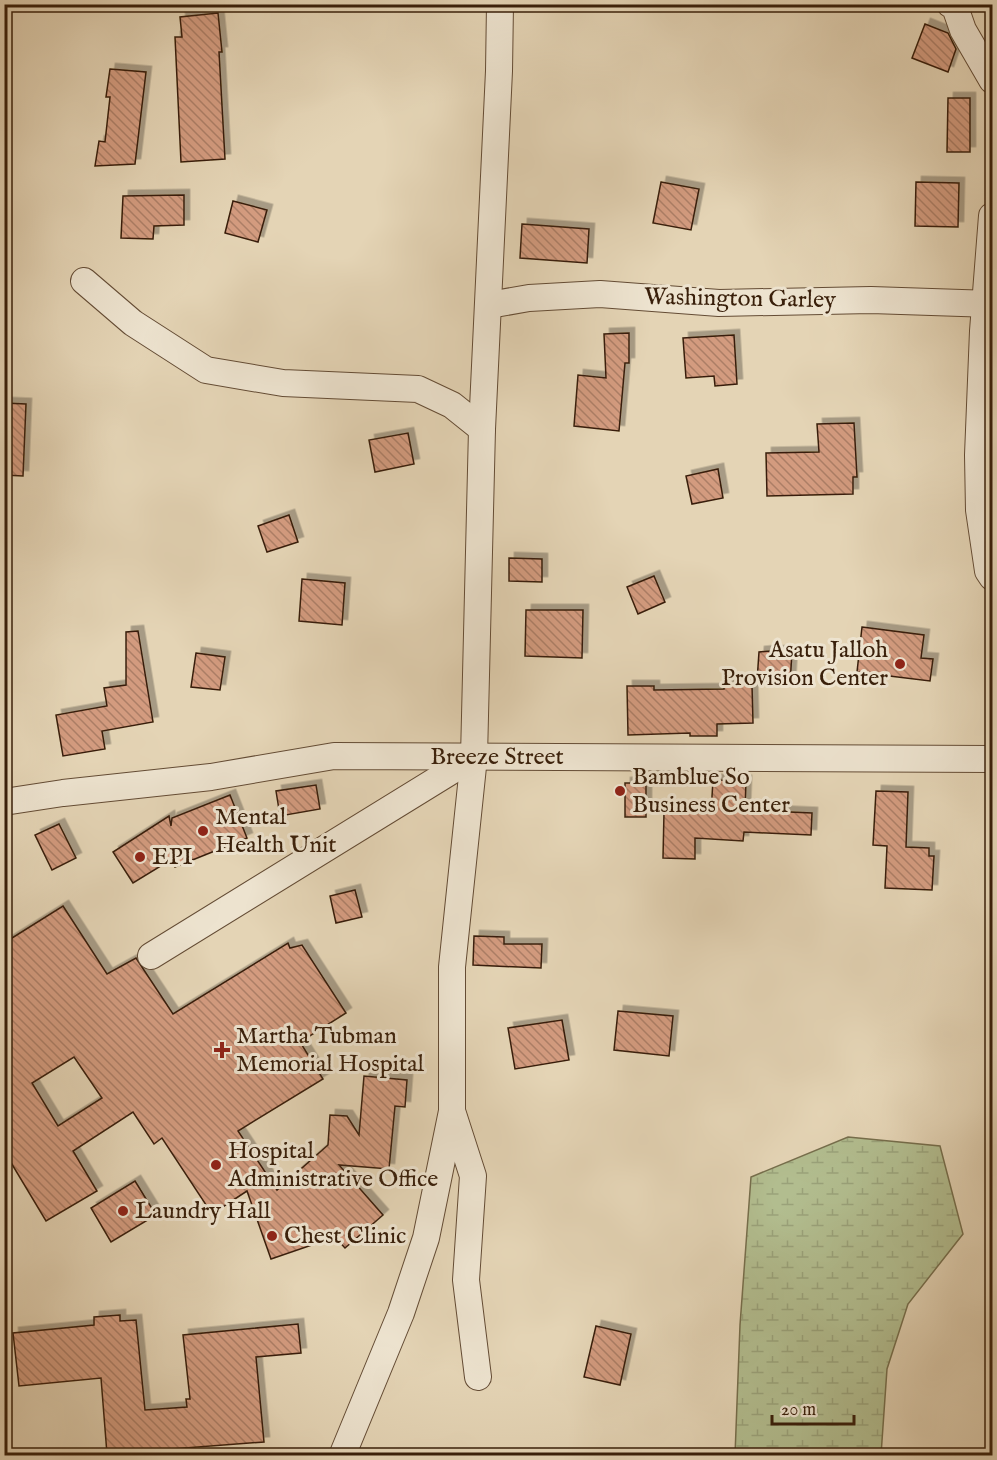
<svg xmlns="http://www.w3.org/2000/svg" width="997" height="1460" font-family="'IM FELL English',serif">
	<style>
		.wetland { fill: url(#wetland-marsh); stroke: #766e4c; stroke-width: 1.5 }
		.building { fill: url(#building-back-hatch); stroke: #391f0a; stroke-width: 1.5; fill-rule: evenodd; filter: url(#shadow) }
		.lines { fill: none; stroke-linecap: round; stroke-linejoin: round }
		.minor-casing { stroke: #644c35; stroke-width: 28 }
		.minor { stroke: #ede3cf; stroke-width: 26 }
		.poi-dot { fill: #8f2418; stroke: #ede3cf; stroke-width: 2 }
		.labels { text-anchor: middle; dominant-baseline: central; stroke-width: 6; stroke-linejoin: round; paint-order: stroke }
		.street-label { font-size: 24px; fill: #391f0a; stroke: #ede3cf }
		.poi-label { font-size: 24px; fill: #391f0a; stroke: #ede3cf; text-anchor: start }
	</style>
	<defs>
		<pattern id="wetland-marsh" width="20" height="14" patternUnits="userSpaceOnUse" patternTransform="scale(1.5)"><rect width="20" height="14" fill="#b2bd8f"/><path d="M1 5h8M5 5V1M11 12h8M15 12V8" fill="none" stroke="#9aa27a"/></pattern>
		<pattern id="building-back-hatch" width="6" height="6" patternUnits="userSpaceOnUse" patternTransform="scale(1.5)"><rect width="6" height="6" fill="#d39b7f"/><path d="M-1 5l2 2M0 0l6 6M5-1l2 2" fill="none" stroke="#ac7e66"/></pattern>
		<filter id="shadow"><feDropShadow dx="5.5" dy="-5.5" stdDeviation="0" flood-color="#0004"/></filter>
	</defs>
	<rect width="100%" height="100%" fill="#e4d4b5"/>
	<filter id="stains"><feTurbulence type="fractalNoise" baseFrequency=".00333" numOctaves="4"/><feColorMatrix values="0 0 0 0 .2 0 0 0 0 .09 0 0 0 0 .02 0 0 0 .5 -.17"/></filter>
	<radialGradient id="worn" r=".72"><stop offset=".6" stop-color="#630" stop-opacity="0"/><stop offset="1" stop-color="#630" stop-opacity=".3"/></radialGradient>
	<!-- wetland -->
	<polygon class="wetland" points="848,1137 940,1146 963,1234 908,1304 887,1369 881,1455 735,1455 740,1325 751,1177"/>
	<!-- building -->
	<g class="building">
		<polygon points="218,13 222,52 219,52 225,159 181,162 175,37 182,37 180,17"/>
		<polygon points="925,24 948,33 956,49 948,72 912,58"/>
		<polygon points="110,69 146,72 135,164 95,166 99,141 105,142 110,97 106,97"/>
		<polygon points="948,98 970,98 970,152 947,152"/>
		<polygon points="661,182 699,189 691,230 653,223"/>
		<polygon points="916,182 959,183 958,227 915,226"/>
		<polygon points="184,195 184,225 154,226 153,239 121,238 123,196"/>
		<polygon points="233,201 267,210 258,242 225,233"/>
		<polygon points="522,224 589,229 587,263 520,258"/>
		<polygon points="629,333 629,363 625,363 619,431 574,426 578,375 606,378 604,334"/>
		<polygon points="734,335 737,384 715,386 714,376 686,378 683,338"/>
		<polygon points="4,403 26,404 23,476 4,475"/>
		<polygon points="854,423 857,477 853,477 853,494 767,496 766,453 819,452 817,424"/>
		<polygon points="408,433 414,464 375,472 369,440"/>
		<polygon points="718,469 723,498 692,504 686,476"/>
		<polygon points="289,515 298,542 267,552 258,526"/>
		<polygon points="509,558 542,559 542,582 509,581"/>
		<polygon points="654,576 665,602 638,614 627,587"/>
		<polygon points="302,579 345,583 342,625 299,621"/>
		<polygon points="526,610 583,610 582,658 525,656"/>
		<polygon points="862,627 924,635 921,658 933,659 930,681 857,672"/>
		<polygon points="138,631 153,722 102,731 105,749 63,756 56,715 107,706 104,688 126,685 126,632"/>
		<polygon points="771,651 792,652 790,684 757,681 759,652"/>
		<polygon points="196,653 225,657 220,690 191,687"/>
		<polygon points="724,685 752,685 753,723 717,724 717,736 690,736 690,733 628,735 627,686 654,686 654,690 724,689"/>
		<polygon points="713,780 746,781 745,810 812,813 811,835 744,832 743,841 695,838 695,859 663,858 664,812 711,813"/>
		<rect x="625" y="783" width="21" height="34"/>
		<polygon points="316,785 320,809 280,816 276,791"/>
		<polygon points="876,791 908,792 906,847 929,848 929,856 934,856 932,890 885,888 887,846 873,845"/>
		<polygon points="230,795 247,838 175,867 172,859 133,883 113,852 169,816 171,826 172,818"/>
		<polygon points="59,824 76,858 52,870 35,835"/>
		<polygon points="355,890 362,917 336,923 330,896"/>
		<path d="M63 906 107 974 136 958 173 1014 288 943 290 948 302 945 346 1013 300 1042 323 1079 238 1131 277 1190 328 1145 330 1115 347 1116 359 1135 364 1076 407 1080 405 1107 395 1106 389 1169 339 1165 383 1215 345 1248 335 1237 271 1259 247 1191 212 1214 162 1138 154 1144 133 1112 73 1151 97 1191 46 1221 4 1151V943ZM74 1057 102 1098 58 1126 32 1083Z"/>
		<polygon points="474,936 504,937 504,944 542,944 541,968 473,965"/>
		<polygon points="618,1011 673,1016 669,1056 614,1050"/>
		<polygon points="562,1020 569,1060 515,1069 508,1028"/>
		<polygon points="135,1181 156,1215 111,1242 91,1208"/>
		<polygon points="120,1315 120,1321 136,1320 145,1410 187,1407 186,1399 190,1399 183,1335 298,1324 301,1353 256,1357 264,1442 107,1454 101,1378 19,1386 13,1333 94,1325 94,1317"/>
		<polygon points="596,1326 631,1334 620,1385 584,1377"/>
	</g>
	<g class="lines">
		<!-- minor casing -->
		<g class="minor-casing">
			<g id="minor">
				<polyline points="950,4 955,7 963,30 992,80"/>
				<polyline points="992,216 983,331 978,455 979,510 988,571 992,577"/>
				<polyline points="84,281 133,323 206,370 283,383 418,389 452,405 482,429"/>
				<polyline points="489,305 529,298 600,294 719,303 871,300 992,304"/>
				<polyline points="4,802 63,793 211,777 334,756 992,759"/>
				<polyline points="151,956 474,757"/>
				<polyline points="453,1114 473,1176 466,1280 478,1377"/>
				<polyline points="342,1456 401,1313 426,1238 452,1111 452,967 474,757 482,429 499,71 500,4"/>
			</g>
		</g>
		<!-- minor -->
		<use href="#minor" class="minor"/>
	</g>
	<!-- markers -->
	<g class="poi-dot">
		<circle cx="900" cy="664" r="6"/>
		<circle cx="620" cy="791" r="6"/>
		<circle cx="203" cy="831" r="6"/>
		<circle cx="140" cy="857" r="6"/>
		<path d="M219 1041h6v6h6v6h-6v6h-6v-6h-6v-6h6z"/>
		<circle cx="216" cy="1165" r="6"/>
		<circle cx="123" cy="1211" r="6"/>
		<circle cx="272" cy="1236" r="6"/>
	</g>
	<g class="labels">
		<!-- street labels -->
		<g class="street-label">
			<text transform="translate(740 299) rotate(1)">Washington Garley</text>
			<text x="497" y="757">Breeze Street</text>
		</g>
		<!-- poi labels -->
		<g class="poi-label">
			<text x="888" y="650" text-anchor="end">Asatu Jalloh<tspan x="888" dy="28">Provision Center</tspan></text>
			<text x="632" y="777">Bamblue So<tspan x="632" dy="28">Business Center</tspan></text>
			<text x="215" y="817">Mental<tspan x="215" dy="28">Health Unit</tspan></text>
			<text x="152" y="857">EPI</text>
			<text x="236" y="1036">Martha Tubman<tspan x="236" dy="28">Memorial Hospital</tspan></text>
			<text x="228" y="1151">Hospital<tspan x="228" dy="28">Administrative Office</tspan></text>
			<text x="135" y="1211">Laundry Hall</text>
			<text x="284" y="1236">Chest Clinic</text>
		</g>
	</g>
	<!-- margin -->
	<rect width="997" height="1460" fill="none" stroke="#e4d4b5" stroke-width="24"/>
	<rect x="6" y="6" width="985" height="1448" fill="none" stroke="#391f0a" stroke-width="3"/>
	<rect x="12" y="12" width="973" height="1436" fill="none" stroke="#391f0a" stroke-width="1.5"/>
	<!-- scale -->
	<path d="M772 1415v9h82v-9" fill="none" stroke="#391f0a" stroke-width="3"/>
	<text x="781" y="1415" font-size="18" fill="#391f0a" stroke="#ede3cf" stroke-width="4.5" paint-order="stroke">20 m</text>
	<rect width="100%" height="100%" filter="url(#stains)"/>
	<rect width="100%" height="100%" fill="url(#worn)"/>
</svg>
